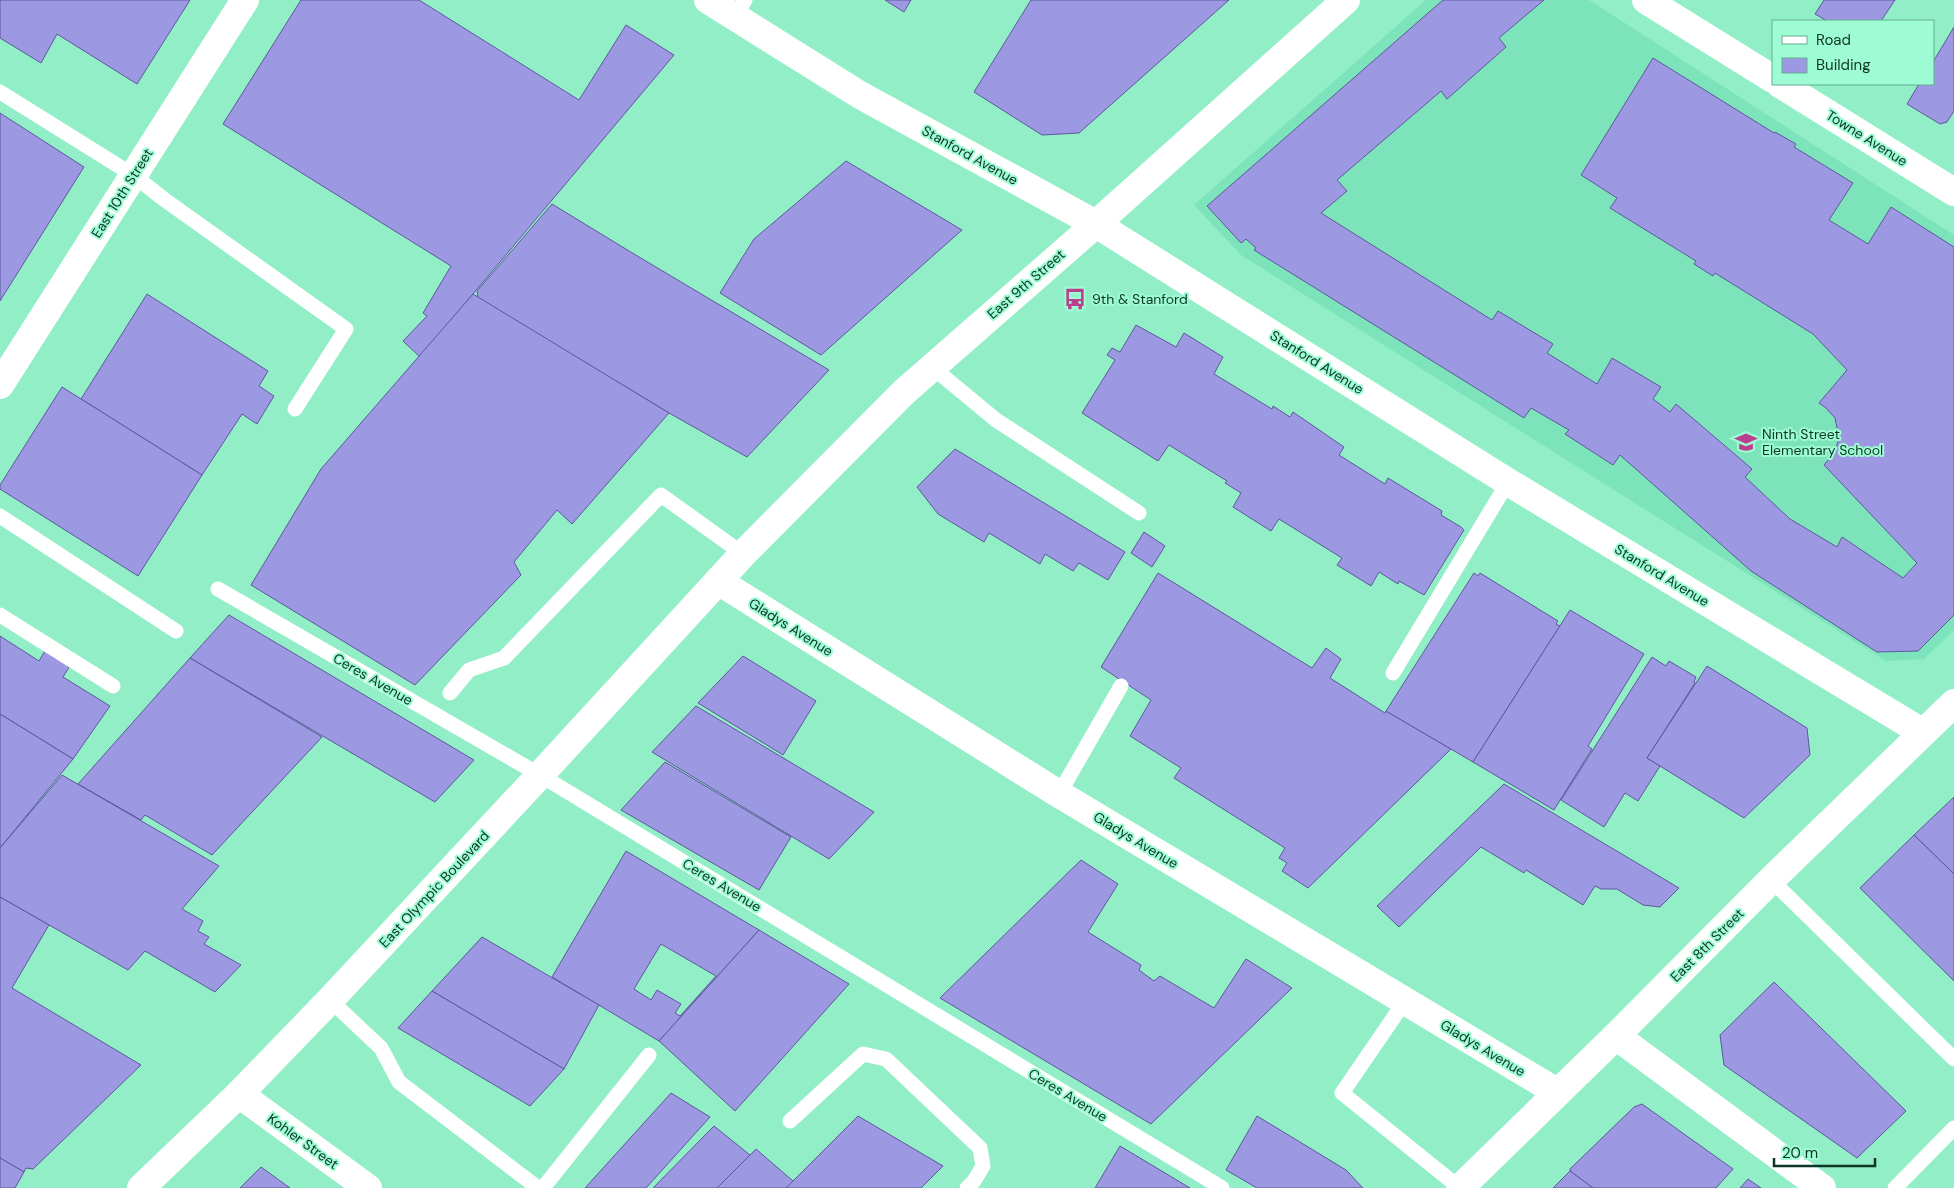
<svg xmlns="http://www.w3.org/2000/svg" width="1954" height="1188" font-family="'DM Sans',sans-serif">
	<style>
		.built { fill: #7de3ba }
		.building { fill: #9c99e2; stroke: #5d589c; fill-rule: evenodd }
		.lines { fill: none; stroke-linecap: round; stroke-linejoin: round }
		.lane { stroke: #fff; stroke-width: 15 }
		.street { stroke: #fff; stroke-width: 28 }
		.secondary { stroke: #fff; stroke-width: 28 }
		.labels { text-anchor: middle; dominant-baseline: central; stroke-width: 4; stroke-linejoin: round; paint-order: stroke }
		.street-label { font-size: 14px; fill: #0d3627; stroke: #9efcd4 }
		.poi-label { font-size: 14px; fill: #0d3627; stroke: #9efcd4; text-anchor: start }
	</style>
	<rect width="100%" height="100%" fill="#91eec7"/>
	<!-- built -->
	<polygon class="built" points="1426,0 1589,0 1954,235 1954,630 1924,659 1886,661 1241,255 1194,205"/>
	<!-- building -->
	<g class="building">
		<polygon points="0,0 190,0 137,84 57,34 41,63 0,38"/>
		<polygon points="301,0 419,0 579,100 626,25 674,55 420,357 403,341 427,316 423,313 451,266 223,124"/>
		<polygon points="885,0 911,0 904,12"/>
		<polygon points="1031,0 1229,0 1079,133 1042,135 974,92"/>
		<polygon points="1443,0 1544,0 1499,38 1506,47 1447,99 1441,91 1337,180 1347,191 1321,213 1492,320 1498,311 1553,344 1547,353 1597,384 1612,358 1661,387 1653,399 1670,412 1676,404 1752,469 1745,477 1790,519 1837,547 1842,537 1903,578 1917,563 1824,465 1835,452 1839,438 1835,418 1826,408 1819,403 1847,370 1813,334 1715,273 1713,276 1694,264 1696,261 1610,208 1617,198 1581,175 1653,58 1774,133 1775,132 1796,144 1794,147 1853,183 1829,220 1868,244 1891,207 1954,247 1954,615 1918,651 1877,652 1751,571 1620,455 1613,465 1565,434 1569,430 1531,408 1524,418 1254,250 1256,248 1246,239 1241,243 1207,206"/>
		<polygon points="1824,0 1895,0 1881,21 1827,21 1815,14"/>
		<polygon points="1954,27 1954,111 1947,122 1940,124 1907,104 1919,84 1933,84 1933,62"/>
		<polygon points="0,113 84,167 0,301"/>
		<polygon points="846,161 962,230 821,355 720,293 754,239"/>
		<polygon points="552,204 634,254 829,370 747,457 669,413 478,298 477,291"/>
		<polygon points="147,294 268,371 259,386 274,396 257,424 242,414 202,475 81,399"/>
		<polygon points="473,294 669,413 572,524 557,510 514,562 521,575 415,685 251,585 321,469"/>
		<polygon points="1136,325 1176,347 1184,333 1223,357 1214,374 1272,409 1273,406 1290,417 1293,412 1344,447 1339,455 1385,484 1388,478 1442,511 1441,515 1461,527 1464,530 1424,595 1399,581 1398,584 1379,572 1371,586 1337,565 1342,558 1279,519 1271,531 1233,507 1241,493 1225,483 1227,481 1169,445 1158,461 1082,413 1115,360 1107,355 1112,348 1120,352"/>
		<polygon points="62,387 202,475 138,576 0,489 0,485"/>
		<polygon points="955,449 1125,552 1108,580 1079,563 1073,571 1045,554 1040,564 989,533 984,542 938,514 917,487"/>
		<polygon points="1144,532 1165,546 1152,567 1131,553"/>
		<polygon points="1158,573 1312,668 1326,648 1341,659 1330,678 1385,713 1386,711 1451,749 1308,888 1282,871 1287,863 1279,858 1285,848 1174,778 1181,768 1130,736 1151,700 1101,667"/>
		<polygon points="1474,573 1478,576 1480,573 1558,621 1556,624 1560,626 1473,762 1386,711"/>
		<polygon points="1570,610 1644,654 1588,746 1592,749 1554,810 1473,762"/>
		<polygon points="229,615 474,760 435,802 190,658"/>
		<polygon points="0,636 39,661 46,649 71,664 63,677 110,706 73,759 0,714"/>
		<polygon points="743,656 816,701 783,755 698,703"/>
		<polygon points="1652,657 1666,666 1669,661 1696,677 1694,682 1695,683 1647,758 1660,766 1638,801 1625,793 1604,827 1561,800"/>
		<polygon points="190,658 322,737 212,855 145,815 141,820 78,784"/>
		<polygon points="1707,666 1807,728 1810,755 1744,818 1647,758"/>
		<polygon points="696,706 874,812 829,859 652,752"/>
		<polygon points="0,714 73,759 0,848"/>
		<polygon points="665,762 791,837 759,890 621,810"/>
		<polygon points="62,775 219,866 182,909 203,921 198,931 209,937 204,944 241,965 215,992 145,951 128,970 0,897 0,848"/>
		<polygon points="1504,784 1679,888 1660,907 1643,905 1617,889 1601,889 1595,886 1583,905 1526,870 1524,873 1481,847 1399,927 1377,906"/>
		<polygon points="1954,797 1954,874 1914,835"/>
		<polygon points="1914,835 1954,874 1954,981 1860,888"/>
		<path d="M626 851 759 930 659 1041 552 977ZM661 944 716 976 680 1016 675 1013 681 1004 657 990 651 1000 634 989Z"/>
		<polygon points="1081,860 1118,884 1088,932 1141,965 1139,970 1154,981 1160,976 1214,1008 1246,959 1292,988 1151,1124 940,998"/>
		<polygon points="0,897 49,925 12,988 141,1065 33,1169 26,1168 24,1172 0,1158"/>
		<polygon points="759,930 849,984 735,1111 659,1041"/>
		<polygon points="482,937 599,1005 564,1069 432,991"/>
		<polygon points="1774,982 1906,1111 1857,1158 1724,1065 1720,1035"/>
		<polygon points="432,991 564,1069 530,1106 398,1028"/>
		<polygon points="671,1093 710,1117 646,1188 585,1188"/>
		<polygon points="1642,1104 1733,1169 1716,1188 1593,1188 1570,1171 1570,1169 1634,1107"/>
		<polygon points="858,1116 943,1166 921,1188 786,1188"/>
		<polygon points="1257,1116 1346,1170 1363,1188 1257,1188 1226,1170"/>
		<polygon points="714,1126 750,1155 717,1188 653,1188"/>
		<polygon points="1120,1146 1190,1188 1095,1188"/>
		<polygon points="756,1149 793,1181 786,1188 717,1188"/>
		<polygon points="0,1158 24,1172 15,1188 0,1188"/>
		<polygon points="261,1167 290,1188 240,1188"/>
		<polygon points="1570,1171 1593,1188 1553,1188"/>
		<polygon points="1748,1179 1761,1188 1740,1188"/>
	</g>
	<g class="lines">
		<!-- lane -->
		<g class="lane">
			<polyline points="735,17 745,0"/>
			<polyline points="0,92 133,175 165,200 346,329 295,409"/>
			<polyline points="932,367 996,420 1139,513"/>
			<polyline points="0,516 176,631"/>
			<polyline points="218,589 540,775 1222,1188"/>
			<polyline points="0,615 113,686"/>
			<polyline points="1393,673 1508,482"/>
			<polyline points="450,693 469,670 504,658 661,495 743,554"/>
			<polyline points="1059,794 1121,686"/>
			<polyline points="1771,880 1954,1059"/>
			<polyline points="330,1000 381,1048 399,1082 538,1188"/>
			<polyline points="1405,1001 1342,1093 1460,1188"/>
			<polyline points="790,1121 863,1054 886,1059 980,1148 983,1166 974,1181 967,1188"/>
			<polyline points="543,1188 649,1055"/>
			<polyline points="1895,1188 1954,1128"/>
		</g>
		<!-- street -->
		<g class="street">
			<polyline points="1646,0 1773,79"/>
			<polyline points="1780,84 1954,192"/>
			<polyline points="0,385 245,0"/>
			<polyline points="718,581 1059,794 1557,1092"/>
			<polyline points="1616,1036 1822,1188"/>
			<polyline points="239,1094 368,1188"/>
		</g>
		<!-- secondary -->
		<g class="secondary">
			<polyline points="708,0 860,95 1096,224 1508,482 1922,732"/>
			<polyline points="141,1188 239,1094 330,1000 540,775 743,554 904,392 1096,224 1346,0"/>
			<polyline points="1460,1188 1616,1036 1771,880 1954,703"/>
		</g>
	</g>
	<!-- icons -->
	<defs>
		<g id="bus-bare" transform="scale(1.725)"><path d="M-5-6H5V4H4V6H2V4H-2V6H-4V4H-5ZM-3.5-4V0h7V-4ZM-3.5 1.2v1.5H-2V1.2ZM2 1.2v1.5H3.5V1.2Z" fill="#bc3f8f" stroke="#9efcd4" stroke-width="2.5" paint-order="stroke"/></g>
		<g id="school-bare" transform="scale(1.725)"><path d="M0-5L7-2L0 1L-7-2ZM-4 1L0 2.5L4 1V4Q0 6-4 4Z" fill="#bc3f8f" stroke="#9efcd4" stroke-width="2.5" paint-order="stroke"/></g>
	</defs>
	<g fill-rule="evenodd">
		<use href="#bus-bare" x="1075" y="299"/>
		<use href="#school-bare" x="1746" y="442"/>
	</g>
	<g class="labels">
		<!-- street labels -->
		<g class="street-label">
			<text transform="translate(1867 138) rotate(32)">Towne Avenue</text>
			<text transform="translate(970 155) rotate(29)">Stanford Avenue</text>
			<text transform="translate(122 193) rotate(-58)">East 10th Street</text>
			<text transform="translate(1026 284) rotate(-41)">East 9th Street</text>
			<text transform="translate(1317 362) rotate(32)">Stanford Avenue</text>
			<text transform="translate(1662 575) rotate(31)">Stanford Avenue</text>
			<text transform="translate(791 627) rotate(32)">Gladys Avenue</text>
			<text transform="translate(373 679) rotate(30)">Ceres Avenue</text>
			<text transform="translate(1136 840) rotate(31)">Gladys Avenue</text>
			<text transform="translate(722 885) rotate(31)">Ceres Avenue</text>
			<text transform="translate(434 889) rotate(-47)">East Olympic Boulevard</text>
			<text transform="translate(1707 945) rotate(-45)">East 8th Street</text>
			<text transform="translate(1483 1048) rotate(31)">Gladys Avenue</text>
			<text transform="translate(1068 1095) rotate(31)">Ceres Avenue</text>
			<text transform="translate(303 1141) rotate(36)">Kohler Street</text>
		</g>
		<!-- poi labels -->
		<g class="poi-label">
			<text x="1092" y="299">9th &amp; Stanford</text>
			<text x="1762" y="434">Ninth Street<tspan x="1762" dy="16">Elementary School</tspan></text>
		</g>
	</g>
	<!-- legend -->
	<rect x="1772" y="20" width="162" height="65" fill="#9efcd4" stroke="#64ad8f"/>
	<rect x="1782" y="36" width="25" height="8" fill="#ffffff" stroke="#64ad8f"/>
	<text x="1816" y="45" font-size="15" fill="#0d3627">Road</text>
	<rect x="1782" y="58" width="25" height="15" fill="#9c99e2" stroke="#64ad8f"/>
	<text x="1816" y="70" font-size="15" fill="#0d3627">Building</text>
	<!-- scale -->
	<path d="M1774 1158v8h101v-8" fill="none" stroke="#0d3627" stroke-width="2.5"/>
	<text x="1782" y="1158" font-size="15" fill="#0d3627" stroke="#9efcd4" stroke-width="4" paint-order="stroke">20 m</text>
</svg>
